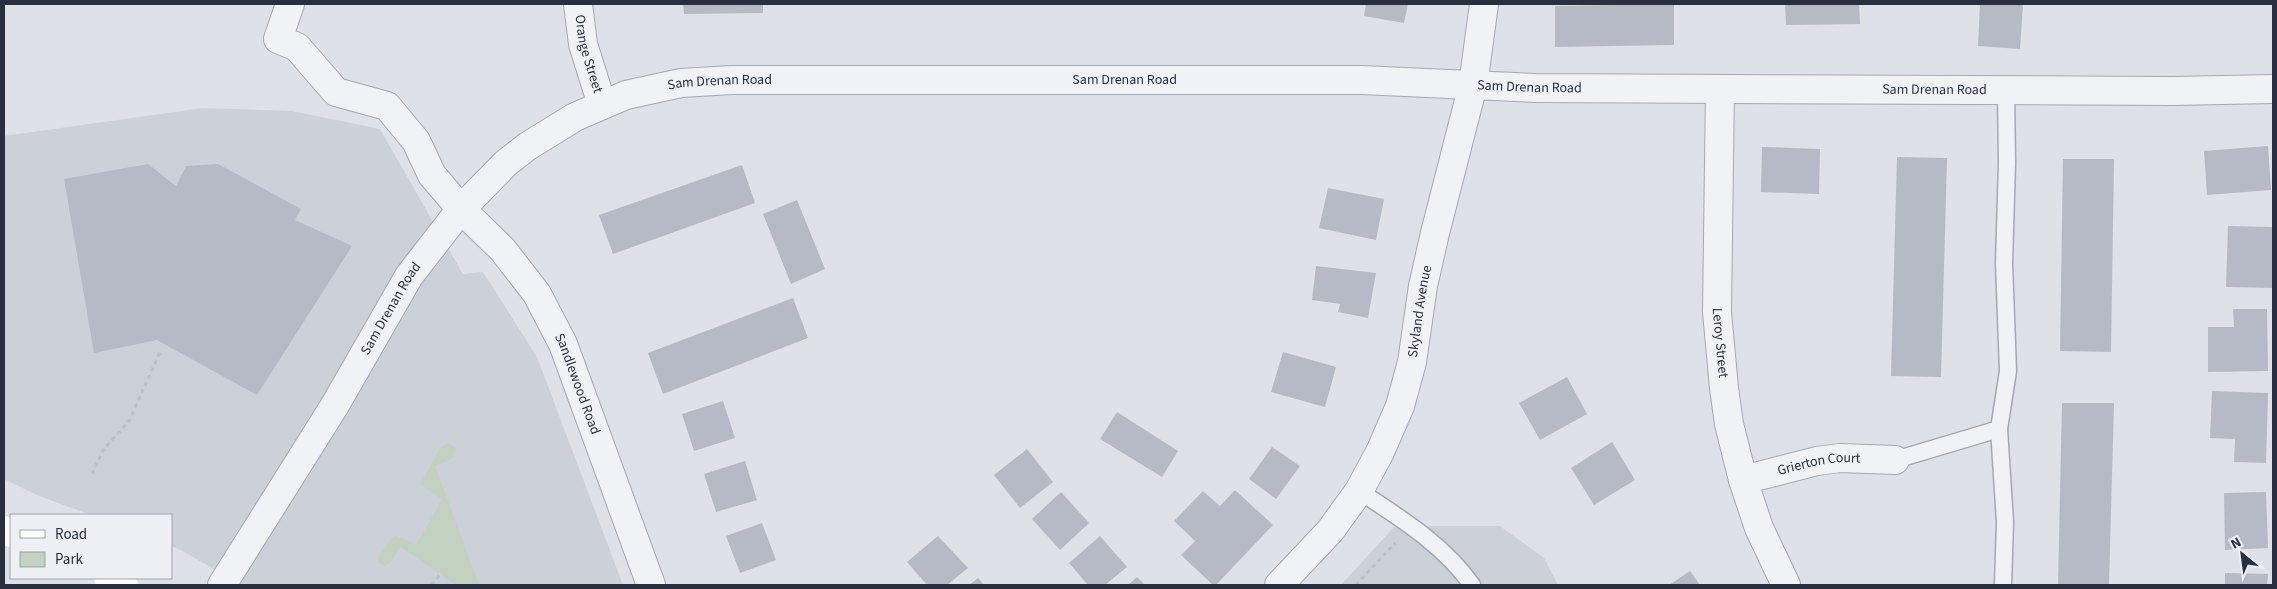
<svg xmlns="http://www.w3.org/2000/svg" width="2277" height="589" font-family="'Source Sans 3',sans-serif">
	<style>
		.built { fill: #ccd0d9 }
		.green { fill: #c3d1c0 }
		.building { fill: #b6bac4 }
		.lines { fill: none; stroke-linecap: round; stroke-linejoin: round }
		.service-casing { stroke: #a4a8b1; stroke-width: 19 }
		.minor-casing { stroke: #a4a8b1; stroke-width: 30 }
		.path { stroke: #bdbfc6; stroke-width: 3; stroke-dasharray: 4 4; stroke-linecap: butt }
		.service { stroke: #f1f2f6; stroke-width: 16 }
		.minor { stroke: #f1f2f6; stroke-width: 28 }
		.secondary { stroke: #fff; stroke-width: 28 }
		.labels { text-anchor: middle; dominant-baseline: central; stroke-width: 5; stroke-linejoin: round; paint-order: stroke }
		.street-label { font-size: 14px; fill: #282f3e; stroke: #eef0f5 }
	</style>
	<rect width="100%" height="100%" fill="#dee1e7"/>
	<!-- built -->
	<g class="built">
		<polygon points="203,108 292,111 380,129 463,274 483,272 537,357 623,585 241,585 181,550 171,546 171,515 91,515 39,496 4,479 4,136"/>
		<polygon points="1395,526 1500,526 1544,558 1558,585 1341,585"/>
	</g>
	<!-- green -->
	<polygon class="green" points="448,443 456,448 456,454 451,459 435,466 479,585 456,585 401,547 390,563 385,566 378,562 378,558 394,535 416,545 442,499 421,485 422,481 441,447"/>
	<!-- building -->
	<g class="building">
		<polygon points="683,4 763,4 763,13 684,14"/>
		<polygon points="1366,4 1408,4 1404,23 1364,16"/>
		<polygon points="1674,4 1674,45 1555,47 1555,6"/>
		<polygon points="1785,4 1859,4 1860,24 1786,25"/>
		<polygon points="1980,4 2023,4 2020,49 1978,46"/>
		<polygon points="2268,146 2271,190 2207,195 2204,151"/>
		<polygon points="1762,147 1820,149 1819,194 1761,192"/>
		<polygon points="1897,157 1947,158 1941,377 1891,376"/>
		<polygon points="2063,159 2114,159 2111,352 2060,351"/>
		<polygon points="148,164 176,186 186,166 218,164 301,209 295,220 352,246 257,395 157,340 94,353 64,179"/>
		<polygon points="742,165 755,203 613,254 599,215"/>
		<polygon points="1328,188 1384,199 1376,240 1319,228"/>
		<polygon points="797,200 825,269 791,284 763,214"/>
		<polygon points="2228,226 2273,227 2273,288 2226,287"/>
		<polygon points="1316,266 1376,273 1368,318 1338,312 1340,304 1312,300"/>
		<polygon points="793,298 808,338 663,394 648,353"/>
		<polygon points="2233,309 2267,309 2268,371 2208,372 2208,327 2234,327"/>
		<polygon points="1283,352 1336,367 1325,407 1271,392"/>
		<polygon points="1567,377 1587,414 1540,440 1519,403"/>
		<polygon points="2212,391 2268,393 2266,463 2234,462 2235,439 2210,438"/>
		<polygon points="723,401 735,438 694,451 682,414"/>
		<polygon points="2062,403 2114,403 2109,585 2058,585"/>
		<polygon points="1117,412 1178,451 1162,477 1100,439"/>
		<polygon points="1612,442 1635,480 1594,505 1571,468"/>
		<polygon points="1272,447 1300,466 1276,499 1249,479"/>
		<polygon points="1027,449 1053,482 1020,508 994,475"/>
		<polygon points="745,461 757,500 716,512 704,474"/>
		<polygon points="1235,490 1273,525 1216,585 1213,585 1181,555 1195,541 1174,521 1203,491 1220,506"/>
		<polygon points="1061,492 1089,523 1060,550 1032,519"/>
		<polygon points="2266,492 2268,548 2225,550 2224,493"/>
		<polygon points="762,523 776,560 740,573 726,536"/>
		<polygon points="938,536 968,568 947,585 927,585 907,562"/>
		<polygon points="1100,536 1127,567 1105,585 1088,585 1069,563"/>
		<polygon points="1690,571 1700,585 1669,585"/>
		<polygon points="2225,573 2268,574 2267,585 2225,585"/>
		<polygon points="1137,577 1145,585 1128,585"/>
		<polygon points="978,578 984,585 969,585"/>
	</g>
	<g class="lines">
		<!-- service casing -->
		<g class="service-casing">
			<g id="service">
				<polyline points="1999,429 2005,522 2003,585"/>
				<polyline points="1895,460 1999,429 2008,371 2004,263 2007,163 2006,90"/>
				<path d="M1359 491C1400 518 1443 544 1472 585"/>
			</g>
		</g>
		<!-- minor casing -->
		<g class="minor-casing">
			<g id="minor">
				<path id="s1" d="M290 4 278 39 297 47 336 92 387 106 416 141 432 175 461 209 503 250 537 294 563 344 651 585"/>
				<path id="s2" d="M578 4 583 44 602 105"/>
				<path id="s3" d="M1720 89 1717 312 1724 388 1729 424 1743 480 1759 528 1786 585"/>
				<path id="s4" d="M1743 480 1817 461 1840 458 1895 460"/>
				<path id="s5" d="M222 585 335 405 409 276 461 209 506 163 528 146 575 117 626 95 681 83 732 80H1361L1535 88 2172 91 2273 89"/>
				<path id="s6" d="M1279 585 1330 531 1359 491 1380 452 1400 406 1412 362 1423 286 1435 233 1473 85 1484 4"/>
			</g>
		</g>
		<!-- path -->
		<g class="path">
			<polyline points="92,474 103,450 129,421 161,350"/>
			<polyline points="432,585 440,574"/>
			<polyline points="1356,585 1395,543"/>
		</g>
		<!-- service -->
		<use href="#service" class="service"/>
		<!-- minor -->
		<use href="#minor" class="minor"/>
		<!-- secondary -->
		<g class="secondary">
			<polyline points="4,530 11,533"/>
			<polyline points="108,578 124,585"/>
		</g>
	</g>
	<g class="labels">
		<!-- street labels -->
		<g class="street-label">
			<text stroke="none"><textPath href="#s2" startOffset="51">Orange Street</textPath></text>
			<text stroke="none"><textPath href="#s5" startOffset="1149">Sam Drenan Road</textPath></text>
			<text stroke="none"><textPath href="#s5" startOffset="744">Sam Drenan Road</textPath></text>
			<text stroke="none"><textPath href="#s5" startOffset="1554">Sam Drenan Road</textPath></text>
			<text stroke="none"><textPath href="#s5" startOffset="1959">Sam Drenan Road</textPath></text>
			<text stroke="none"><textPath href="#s5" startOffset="324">Sam Drenan Road</textPath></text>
			<text stroke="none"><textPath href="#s6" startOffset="315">Skyland Avenue</textPath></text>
			<text stroke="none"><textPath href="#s3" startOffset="254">Leroy Street</textPath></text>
			<text stroke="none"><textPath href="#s1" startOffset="511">Sandlewood Road</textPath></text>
			<text stroke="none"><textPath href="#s4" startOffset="78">Grierton Court</textPath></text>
		</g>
	</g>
	<!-- border -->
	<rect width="2277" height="589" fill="none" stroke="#282f3e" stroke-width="10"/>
	<!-- legend -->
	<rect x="10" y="514" width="162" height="65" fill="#eef0f5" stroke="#9fa3ac"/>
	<rect x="20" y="530" width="25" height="8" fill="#ffffff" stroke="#9fa3ac"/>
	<text x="55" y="539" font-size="15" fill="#282f3e">Road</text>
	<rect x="20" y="552" width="25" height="15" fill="#c3d1c0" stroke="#9fa3ac"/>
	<text x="55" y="564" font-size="15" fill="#282f3e">Park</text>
	<!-- north arrow -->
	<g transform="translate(2242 554) rotate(331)" stroke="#eef0f5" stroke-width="4" paint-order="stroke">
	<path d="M0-4L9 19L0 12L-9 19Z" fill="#282f3e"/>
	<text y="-8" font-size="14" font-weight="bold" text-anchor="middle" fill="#282f3e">N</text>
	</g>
</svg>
